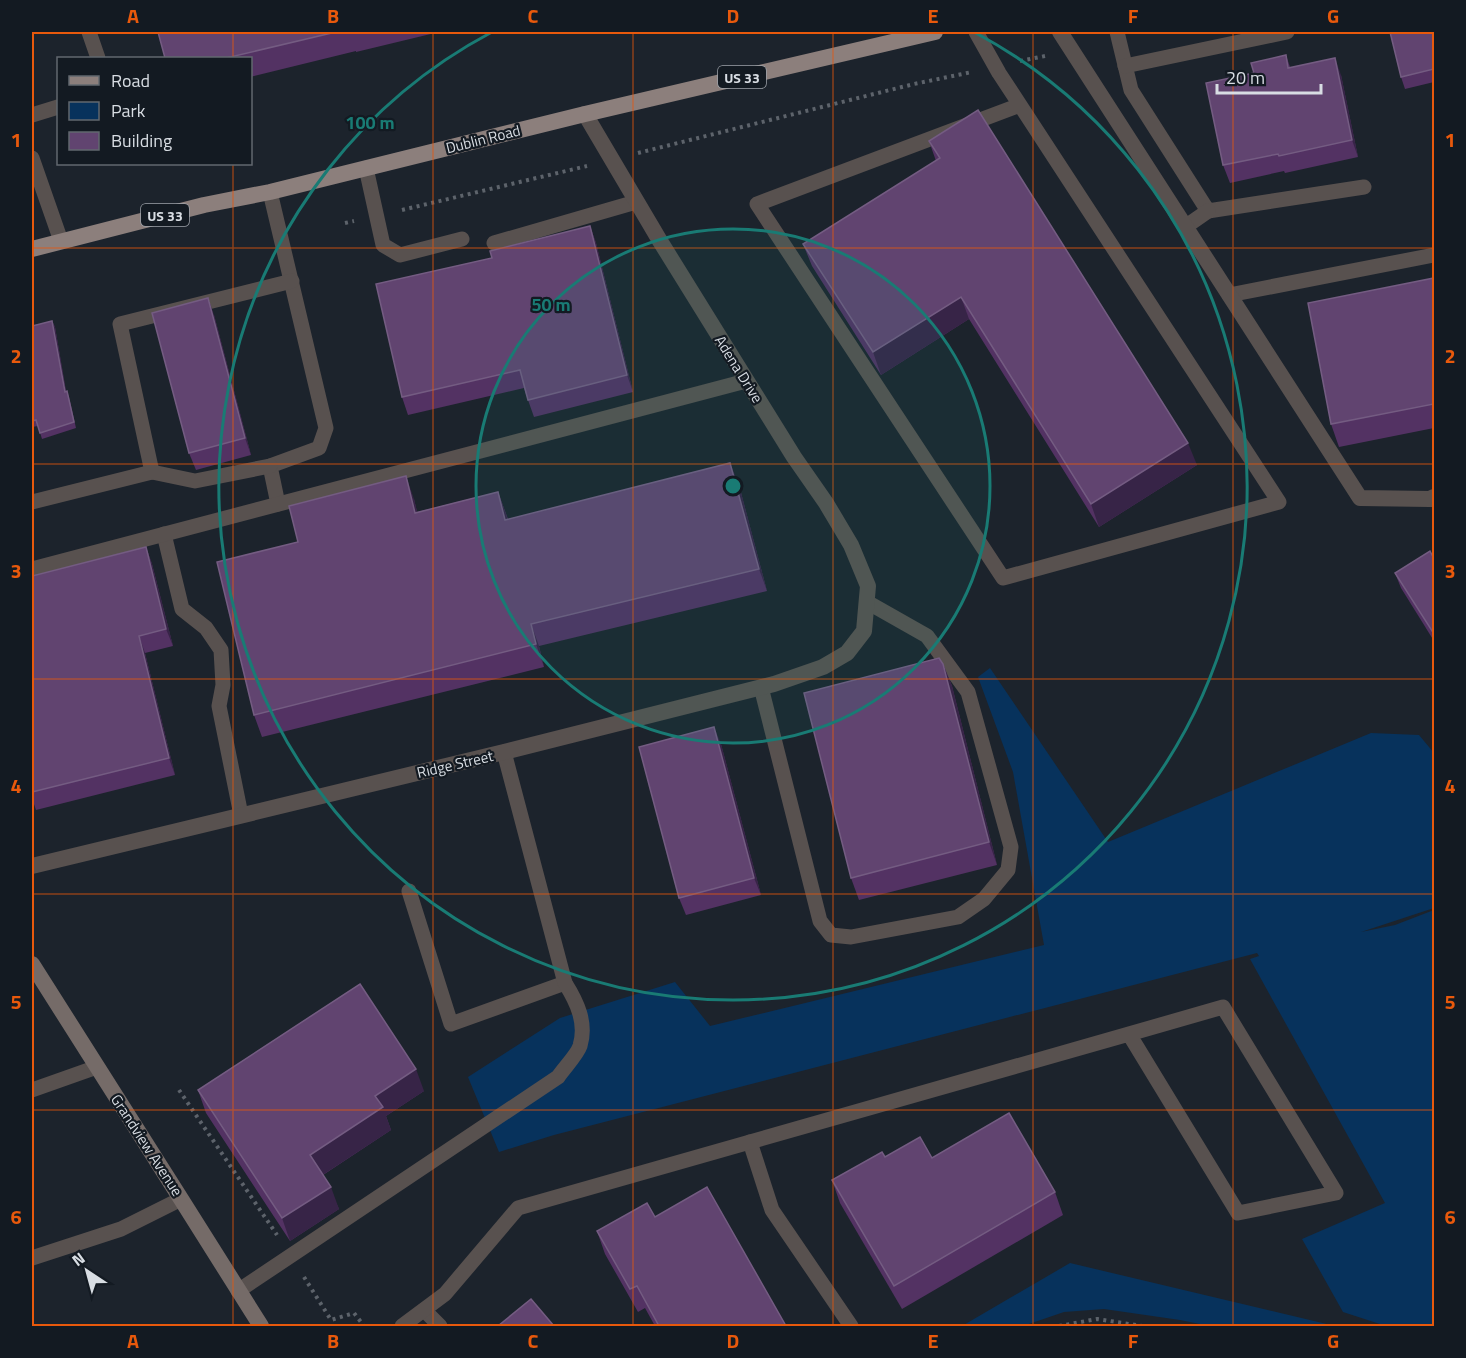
<svg xmlns="http://www.w3.org/2000/svg" width="1466" height="1358" font-family="'Titillium Web',sans-serif">
	<style>
		.green { fill: #07325c }
		.lines { fill: none; stroke-linecap: round; stroke-linejoin: round }
		.path { stroke: #5d636b; stroke-width: 4; stroke-dasharray: 3 4.5; stroke-linecap: butt }
		.service { stroke: #58514f; stroke-width: 15 }
		.minor { stroke: #58514f; stroke-width: 16 }
		.secondary { stroke: #756b68; stroke-width: 16 }
		.primary { stroke: #8c7f7c; stroke-width: 16 }
		.wall { fill: #533263 }
		.shaded-wall { fill: #372447 }
		.building { fill: #614470; stroke: #745c82; stroke-width: 1.5 }
		.grid { fill: none; stroke: #e8590c; stroke-width: 1.5; stroke-opacity: 0.55 }
		.ring { fill: none; stroke: #197b74; stroke-width: 3 }
		.labels { text-anchor: middle; dominant-baseline: central; stroke-width: 4.5; stroke-linejoin: round; paint-order: stroke }
		.shield { fill: #131a22; stroke: #9da2a9; stroke-width: 1.5 }
		.shield-label { font-size: 14px; font-weight: bold; fill: #d8dde3 }
		.street-label { font-size: 15px; fill: #d8dde3; stroke: #131a22 }
		.centre { fill: #197b74; stroke: #131a22; stroke-width: 3 }
		.ring-label { font-size: 18px; text-anchor: middle; font-weight: bold; fill: #197b74; stroke: #131a22; stroke-width: 4.5; stroke-linejoin: round; paint-order: stroke }
		.neatline { fill: none; stroke: #e8590c; stroke-width: 2 }
		.grid-label { font-size: 20px; text-anchor: middle; font-weight: bold; fill: #e8590c }
	</style>
	<rect width="100%" height="100%" fill="#1c232c"/>
	<!-- green -->
	<g class="green">
		<polygon points="990,668 1108,842 1371,733 1419,735 1434,753 1434,908 1361,932 1395,925 1434,910 1434,1326 1386,1326 1343,1312 1302,1239 1385,1203 1250,959 1259,956 1257,953 554,1135 499,1152 468,1077 560,1018 675,982 710,1026 1044,945 1013,772 978,677"/>
		<polygon points="1070,1263 1335,1326 1210,1326 1180,1320 1104,1309 1064,1312 1023,1326 962,1326"/>
	</g>
	<g class="lines">
		<!-- path -->
		<g class="path">
			<polyline points="1020,61 1045,56"/>
			<polyline points="638,153 914,84 972,72"/>
			<polyline points="402,210 587,166"/>
			<polyline points="345,223 354,221"/>
			<polyline points="179,1090 277,1235"/>
			<polyline points="304,1277 331,1320 354,1313 364,1326"/>
			<polyline points="1059,1326 1097,1319 1142,1326"/>
		</g>
		<!-- service -->
		<g class="service">
			<polyline points="89,32 98,58"/>
			<polyline points="976,32 999,73 1020,105 1279,502 1003,578 757,204 1020,105"/>
			<polyline points="1117,32 1131,90 1208,211 1364,187"/>
			<polyline points="1125,66 1287,32"/>
			<polyline points="32,115 58,107"/>
			<polyline points="32,158 61,241"/>
			<polyline points="366,168 383,245 400,255 462,239"/>
			<polyline points="270,192 326,428 319,448 270,466 278,504"/>
			<polyline points="1185,227 1208,211"/>
			<polyline points="494,243 636,202"/>
			<polyline points="1229,295 1434,255"/>
			<polyline points="152,472 120,324 292,281"/>
			<polyline points="32,502 152,472 195,481 270,466"/>
			<polyline points="164,534 182,609 206,628 221,650 223,685 219,706 241,815"/>
			<polyline points="32,569 746,381"/>
			<polyline points="761,687 820,921 831,935 851,937 958,917 984,899 1008,870 1011,847 968,692 927,636 867,602"/>
			<polyline points="409,891 451,1024 565,983"/>
			<polyline points="32,1090 97,1067"/>
			<polyline points="750,1142 772,1210 851,1326"/>
			<polyline points="32,1258 121,1229 181,1199"/>
			<path d="M238 1291 558 1077C564 1068 577 1055 580 1046 587 1023 577 1002 565 983L504 752"/>
			<polyline points="424,1310 440,1326"/>
			<polyline points="402,1326 445,1294 518,1208 1129,1034 1223,1007 1336,1193 1238,1213 1129,1034"/>
		</g>
		<!-- minor -->
		<g class="minor">
			<polyline points="1060,32 1360,498 1430,499 1434,497"/>
			<polyline points="32,866 504,752 774,684 823,667 847,653 864,631 868,586 851,545 826,503 794,457 660,241 585,114"/>
		</g>
		<!-- secondary -->
		<polyline class="secondary" points="32,964 181,1199 261,1326"/>
		<!-- primary -->
		<polyline class="primary" points="32,249 204,205 270,192 585,114 935,32"/>
	</g>
	<!-- wall -->
	<g class="wall">
		<polygon points="158,32 439,32 356,52 356,51 250,77 250,58 165,58"/>
		<polygon points="1434,32 1434,82 1405,89 1401,77"/>
		<polygon points="1286,55 1290,67 1341,75 1358,157 1285,173 1284,171 1230,183 1223,165 1254,73"/>
		<polygon points="929,141 1197,465 1099,527 969,319 881,375 812,266 803,244 936,161"/>
		<polygon points="590,226 596,243 633,392 534,417 528,400 524,388 408,415 402,397 492,258"/>
		<polygon points="1434,278 1434,428 1339,447 1331,424"/>
		<polygon points="214,315 251,455 196,470 189,453"/>
		<polygon points="52,321 55,327 66,391 67,391 69,397 76,428 42,439 38,426 32,427 32,326"/>
		<polygon points="739,485 767,591 539,646 544,667 262,737 254,715 298,542 414,499 417,512 498,492 508,519"/>
		<polygon points="146,547 152,564 173,646 145,653 175,775 36,810 32,798 32,576"/>
		<polygon points="1434,559 1434,641 1401,588 1395,573"/>
		<polygon points="943,664 952,686 997,865 859,900 851,878"/>
		<polygon points="721,744 761,895 686,915 679,898"/>
		<polygon points="198,1090 424,1091 386,1116 391,1130 323,1175 339,1209 290,1241 206,1113"/>
		<polygon points="885,1157 932,1158 1055,1192 1063,1215 902,1309 840,1203 832,1180"/>
		<polygon points="655,1217 786,1326 655,1326 645,1308 638,1312 605,1254 597,1231"/>
	</g>
	<!-- shaded-wall -->
	<g class="shaded-wall">
		<polygon points="1335,58 1341,75 1358,157 1352,140"/>
		<polygon points="590,226 596,243 633,392 627,375"/>
		<polygon points="961,297 969,319 881,375 873,352"/>
		<polygon points="208,298 214,315 251,455 245,438"/>
		<polygon points="52,321 55,327 67,398 65,392"/>
		<polygon points="1188,443 1197,465 1099,527 1091,504"/>
		<polygon points="730,463 739,485 767,591 759,569"/>
		<polygon points="406,476 414,499 423,535 415,513"/>
		<polygon points="498,492 506,514 514,542 505,520"/>
		<polygon points="146,547 152,564 173,646 166,629"/>
		<polygon points="531,624 539,646 544,667 536,644"/>
		<polygon points="139,636 145,653 175,775 169,758"/>
		<polygon points="943,664 952,686 997,865 989,842"/>
		<polygon points="714,727 721,744 761,895 754,878"/>
		<polygon points="416,1069 424,1091 386,1116 391,1130 318,1178 310,1155 375,1096"/>
		<polygon points="331,1187 339,1209 290,1241 282,1218"/>
	</g>
	<!-- building -->
	<g class="building">
		<polygon points="158,32 336,32 226,58 165,58"/>
		<polygon points="1390,32 1434,32 1434,69 1401,77"/>
		<polygon points="1286,55 1288,68 1335,58 1352,140 1279,156 1278,154 1223,165 1206,83 1254,73 1251,63"/>
		<polygon points="978,110 1188,443 1091,504 961,297 873,352 803,244 940,158 929,141"/>
		<polygon points="590,226 627,375 528,400 520,370 402,397 376,284 492,258 490,251"/>
		<polygon points="1434,278 1434,404 1331,424 1308,303"/>
		<polygon points="208,298 245,438 189,453 152,313"/>
		<polygon points="52,321 65,392 67,391 74,422 40,433 36,420 32,421 32,326"/>
		<polygon points="730,463 759,569 531,624 536,644 254,715 217,562 298,542 289,506 406,476 415,513 498,492 505,520"/>
		<polygon points="146,547 166,629 139,636 169,758 32,792 32,576"/>
		<polygon points="1430,551 1434,559 1434,634 1395,573"/>
		<polygon points="939,658 943,664 989,842 851,878 804,693"/>
		<polygon points="714,727 754,878 679,898 639,747"/>
		<polygon points="360,984 416,1069 375,1096 383,1107 310,1155 331,1187 282,1218 198,1090"/>
		<polygon points="1009,1113 1055,1192 894,1286 832,1180 882,1152 885,1157 920,1137 932,1158"/>
		<polygon points="707,1187 786,1326 659,1326 637,1286 630,1289 597,1231 647,1203 655,1217"/>
		<polygon points="531,1299 554,1326 498,1326"/>
	</g>
	<!-- grid -->
	<path class="grid" d="M233 32V58M433 32V1326M633 32V1326M833 32V1326M1033 32V1326M1233 32V1326M233 164V1326M32 248H1434M32 464H1434M32 679H1434M32 894H1434M32 1110H1434"/>
	<!-- distance rings -->
	<circle cx="733" cy="486" r="257" fill="#197b74" fill-opacity=".12"/>
	<g class="ring">
		<circle cx="733" cy="486" r="257"/>
		<path d="M974 32A514 514 0 1 1 492 32"/>
	</g>
	<g class="labels">
		<!-- shield labels -->
		<g class="shield">
			<rect x="718" y="66" width="48" height="22" rx="4.5"/>
			<rect x="141" y="204" width="48" height="22" rx="4.5"/>
		</g>
		<g class="shield-label">
			<text x="742" y="77">US 33</text>
			<text x="165" y="215">US 33</text>
		</g>
		<!-- street labels -->
		<g class="street-label">
			<text transform="translate(483 139) rotate(-14)">Dublin Road</text>
			<text transform="translate(739 369) rotate(58)">Adena Drive</text>
			<text transform="translate(455 764) rotate(-13)">Ridge Street</text>
			<text transform="translate(147 1145) rotate(57)">Grandview Avenue</text>
		</g>
	</g>
	<circle cx="733" cy="486" r="9" class="centre"/>
	<g class="ring-label">
		<text x="370" y="129">100 m</text>
		<text x="551" y="311">50 m</text>
	</g>
	<!-- border -->
	<rect width="1466" height="1358" fill="none" stroke="#131a22" stroke-width="66"/>
	<!-- legend -->
	<rect x="57" y="57" width="195" height="108" fill="#131a22" stroke="#62686f" stroke-width="1.5"/>
	<rect x="69" y="76" width="30" height="9" fill="#8c7f7c" stroke="#62686f" stroke-width="1.5"/>
	<text x="111" y="87" font-size="18" fill="#d8dde3">Road</text>
	<rect x="69" y="102" width="30" height="18" fill="#07325c" stroke="#62686f" stroke-width="1.5"/>
	<text x="111" y="117" font-size="18" fill="#d8dde3">Park</text>
	<rect x="69" y="132" width="30" height="18" fill="#614470" stroke="#62686f" stroke-width="1.5"/>
	<text x="111" y="147" font-size="18" fill="#d8dde3">Building</text>
	<!-- north arrow -->
	<g transform="translate(87 1271) rotate(324)" stroke="#131a22" stroke-width="4.5" paint-order="stroke">
	<path d="M0-4.5L10 22L0 15L-10 22Z" fill="#d8dde3"/>
	<text y="-9" font-size="16" font-weight="bold" text-anchor="middle" fill="#d8dde3">N</text>
	</g>
	<!-- scale -->
	<path d="M1217 84v9h104v-9" fill="none" stroke="#d8dde3" stroke-width="3"/>
	<text x="1226" y="84" font-size="18" fill="#d8dde3" stroke="#131a22" stroke-width="4.5" paint-order="stroke">20 m</text>
	<rect x="33" y="33" width="1400" height="1292" class="neatline"/>
	<g class="grid-label">
		<text x="133" y="23">A</text>
		<text x="333" y="23">B</text>
		<text x="533" y="23">C</text>
		<text x="733" y="23">D</text>
		<text x="933" y="23">E</text>
		<text x="1133" y="23">F</text>
		<text x="1333" y="23">G</text>
		<text x="16" y="147">1</text>
		<text x="1450" y="147">1</text>
		<text x="16" y="363">2</text>
		<text x="1450" y="363">2</text>
		<text x="16" y="578">3</text>
		<text x="1450" y="578">3</text>
		<text x="16" y="793">4</text>
		<text x="1450" y="793">4</text>
		<text x="16" y="1009">5</text>
		<text x="1450" y="1009">5</text>
		<text x="16" y="1224">6</text>
		<text x="1450" y="1224">6</text>
		<text x="133" y="1348">A</text>
		<text x="333" y="1348">B</text>
		<text x="533" y="1348">C</text>
		<text x="733" y="1348">D</text>
		<text x="933" y="1348">E</text>
		<text x="1133" y="1348">F</text>
		<text x="1333" y="1348">G</text>
	</g>
</svg>
